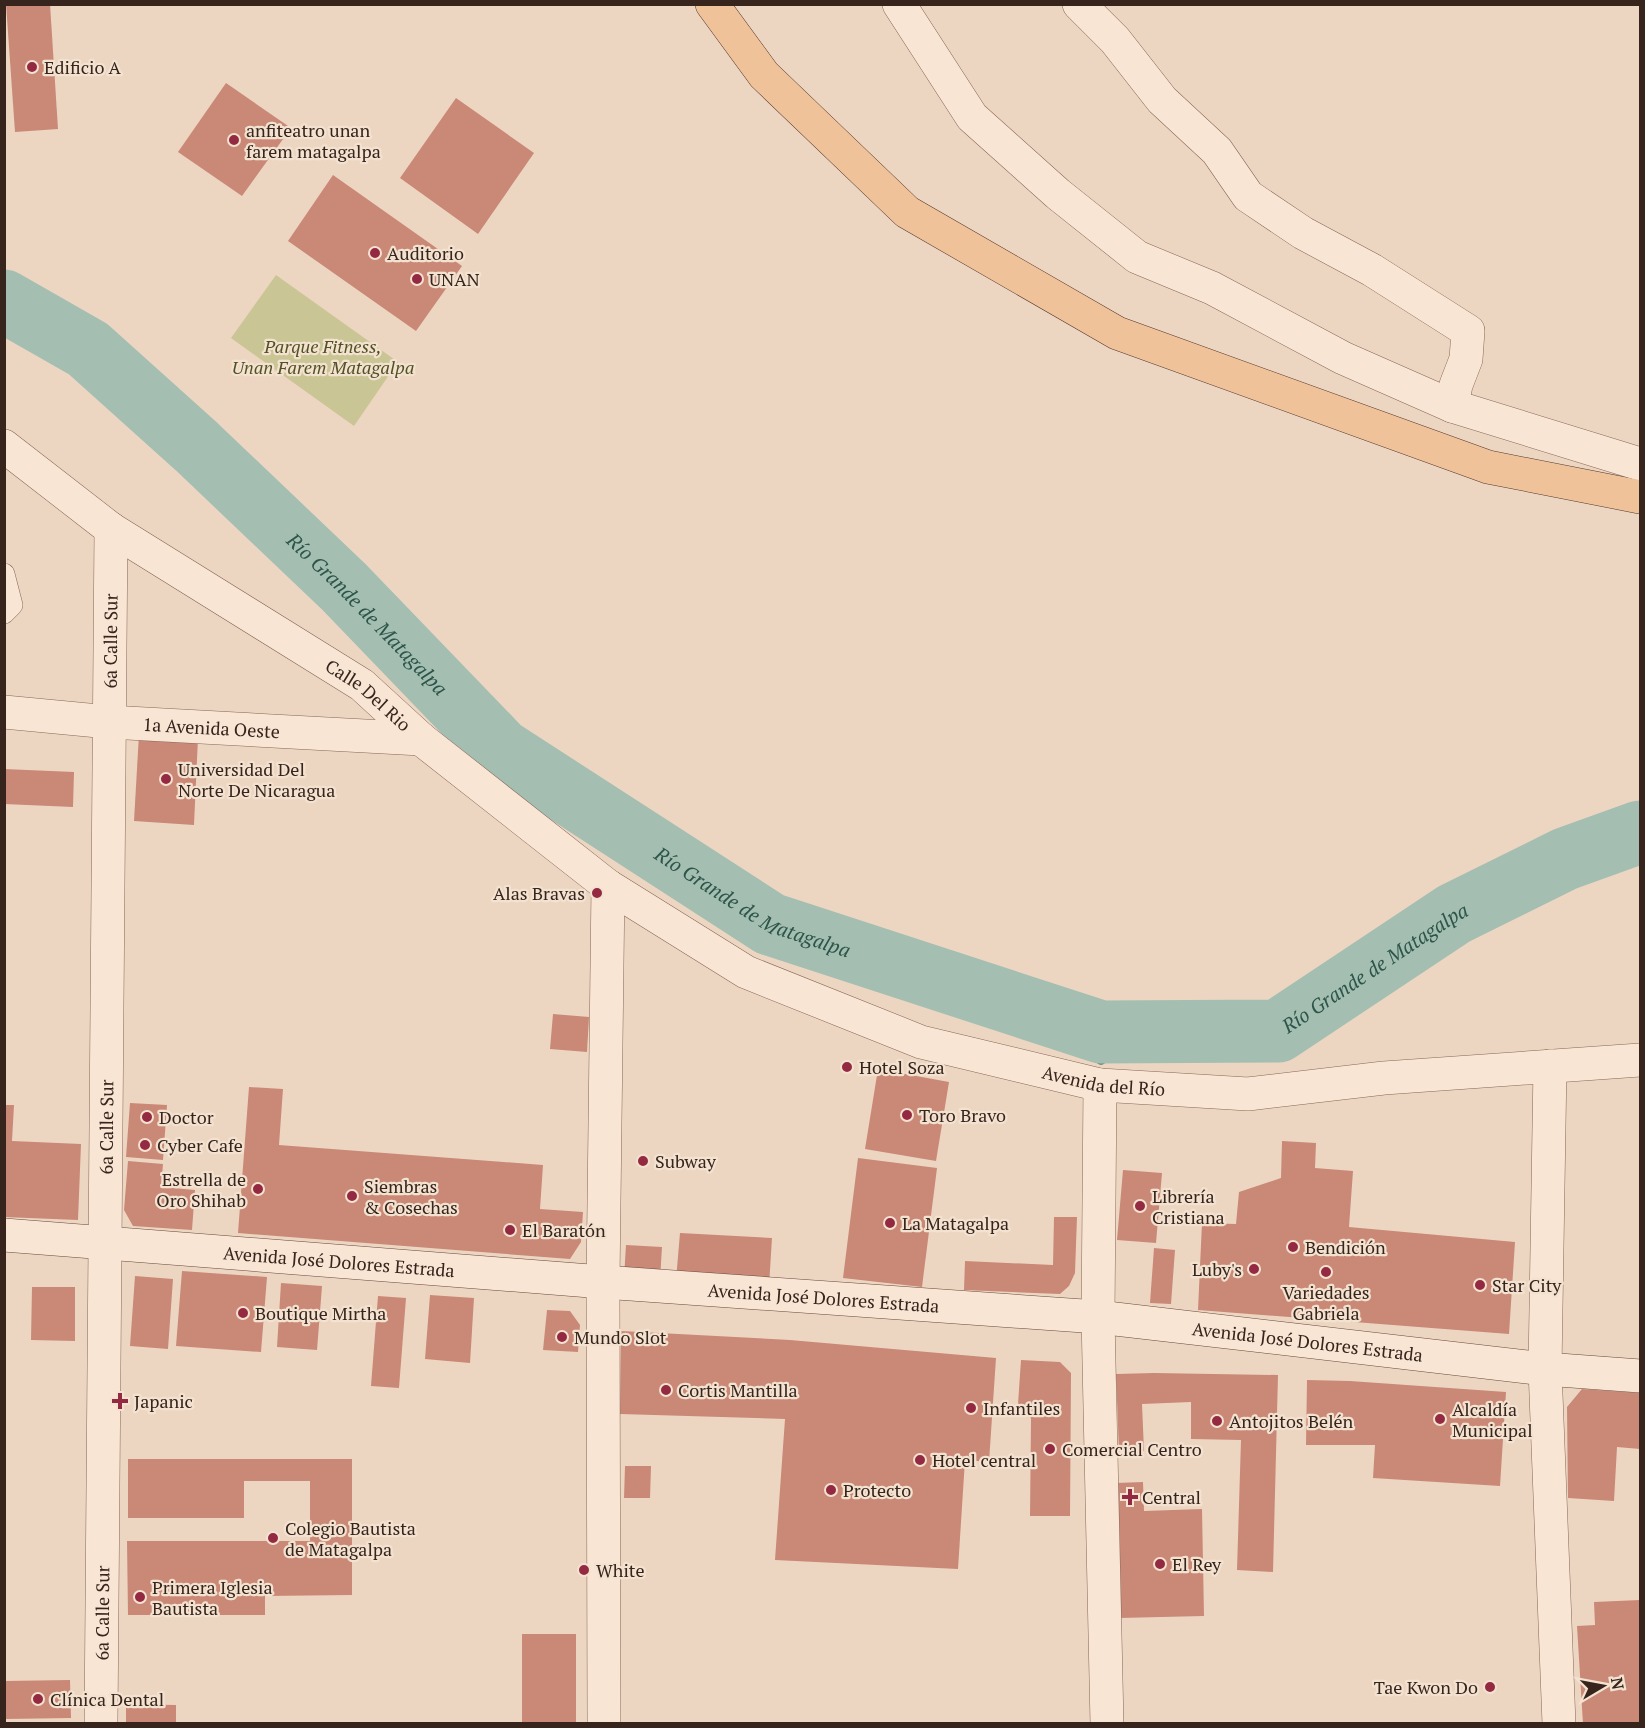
<svg xmlns="http://www.w3.org/2000/svg" width="1645" height="1728" font-family="'PT Serif',serif">
	<style>
		.green { fill: #cac595 }
		.lines { fill: none; stroke-linecap: round; stroke-linejoin: round }
		.stream { stroke: #6b8d7d; stroke-width: 10 }
		.river { stroke: #a4bfb1; stroke-width: 63 }
		.building { fill: #ca8877 }
		.lane-casing { stroke: #866759; stroke-width: 22 }
		.street-casing { stroke: #866759; stroke-width: 34 }
		.secondary-casing { stroke: #68493c; stroke-width: 34 }
		.primary-casing { stroke: #53372d; stroke-width: 34 }
		.lane { stroke: #f8e5d4; stroke-width: 21 }
		.street { stroke: #f8e5d4; stroke-width: 33 }
		.secondary { stroke: #f8e5d4; stroke-width: 33 }
		.primary { stroke: #f0c299; stroke-width: 33 }
		.poi-dot { fill: #942a42; stroke: #f4e2d0; stroke-width: 2 }
		.labels { text-anchor: middle; dominant-baseline: central; stroke-width: 4.5; stroke-linejoin: round; paint-order: stroke }
		.poi-label { font-size: 18px; fill: #36241d; stroke: #f4e2d0; text-anchor: start }
		.park-label { font-size: 18px; font-style: italic; fill: #505224; stroke: #f4e2d0 }
		.street-label { font-size: 18px; fill: #36241d; stroke: #f4e2d0 }
		.water-label { font-size: 20px; font-style: italic; fill: #2d554a; stroke: #f4e2d0 }
	</style>
	<rect width="100%" height="100%" fill="#edd6c1"/>
	<!-- green -->
	<polygon class="green" points="276,275 398,362 354,426 231,338"/>
	<g class="lines">
		<!-- stream -->
		<polyline class="stream" points="1101,1060 1101,1032"/>
		<!-- river -->
		<path class="river" id="s1" d="M4 301 88 349 197 447 344 587 501 750 770 924 1101 1032 1278 1031 1454 914 1565 859 1640 832"/>
	</g>
	<!-- building -->
	<g class="building">
		<polygon points="6,4 50,4 58,129 15,132"/>
		<polygon points="226,83 291,128 242,196 178,152"/>
		<polygon points="456,98 534,153 478,234 400,178"/>
		<polygon points="333,175 462,266 416,331 288,241"/>
		<polygon points="139,734 198,738 194,825 134,821"/>
		<polygon points="4,769 74,772 73,807 4,804"/>
		<polygon points="553,1014 589,1017 587,1052 550,1049"/>
		<polygon points="878,1069 949,1082 936,1161 865,1149"/>
		<polygon points="249,1087 283,1089 279,1145 543,1165 540,1209 583,1212 581,1242 570,1259 238,1233"/>
		<polygon points="130,1103 167,1105 163,1160 126,1157"/>
		<polygon points="4,1105 14,1105 12,1141 81,1144 78,1220 4,1217"/>
		<polygon points="1282,1141 1316,1143 1315,1168 1353,1171 1349,1227 1515,1242 1509,1334 1198,1310 1202,1223 1236,1224 1239,1192 1281,1178"/>
		<polygon points="858,1158 937,1168 922,1287 843,1278"/>
		<polygon points="128,1161 163,1164 161,1187 195,1190 192,1230 133,1226 124,1210"/>
		<polygon points="1123,1170 1162,1173 1156,1243 1117,1240"/>
		<polygon points="1054,1217 1077,1217 1075,1273 1069,1286 1060,1294 964,1290 965,1261 1053,1265"/>
		<polygon points="680,1233 772,1238 769,1286 676,1280"/>
		<polygon points="626,1245 662,1247 660,1280 624,1278"/>
		<polygon points="1154,1248 1175,1250 1171,1304 1150,1303"/>
		<polygon points="182,1271 267,1277 261,1352 176,1346"/>
		<polygon points="135,1276 173,1279 168,1349 130,1346"/>
		<polygon points="281,1283 322,1286 317,1350 277,1347"/>
		<polygon points="32,1287 75,1287 75,1341 31,1340"/>
		<polygon points="430,1295 474,1298 470,1363 425,1359"/>
		<polygon points="378,1296 406,1298 399,1388 371,1386"/>
		<polygon points="547,1310 570,1311 580,1325 578,1352 543,1350"/>
		<polygon points="621,1331 790,1340 996,1358 989,1462 965,1460 958,1569 775,1560 785,1419 620,1414"/>
		<polygon points="1021,1360 1060,1362 1071,1373 1070,1516 1030,1516 1031,1419 1028,1408 1018,1404"/>
		<polygon points="1154,1373 1278,1375 1273,1572 1237,1570 1241,1440 1191,1439 1191,1402 1142,1404 1144,1451 1119,1452 1116,1374"/>
		<polygon points="1307,1380 1350,1381 1506,1392 1500,1486 1373,1478 1375,1445 1306,1445"/>
		<polygon points="1582,1389 1640,1393 1640,1449 1617,1447 1614,1501 1568,1498 1567,1407"/>
		<polygon points="128,1459 352,1459 352,1595 265,1596 265,1615 128,1615 127,1541 310,1541 310,1481 244,1481 244,1518 128,1518"/>
		<polygon points="625,1466 651,1466 650,1498 624,1498"/>
		<polygon points="1143,1482 1144,1511 1202,1509 1204,1616 1119,1618 1116,1483"/>
		<polygon points="1640,1600 1640,1724 1583,1724 1577,1626 1595,1625 1594,1602"/>
		<rect x="522" y="1634" width="54" height="90"/>
		<polygon points="70,1680 71,1718 5,1719 5,1681"/>
		<polygon points="126,1704 176,1705 176,1724 126,1724"/>
	</g>
	<g class="lines">
		<!-- lane casing -->
		<g class="lane-casing">
			<polyline id="lane" points="4,574 12,605 4,613"/>
		</g>
		<!-- street casing -->
		<g class="street-casing">
			<g id="street">
				<polyline points="899,4 972,117 1058,194 1137,257 1212,288 1343,358 1452,406 1640,464"/>
				<polyline points="1079,4 1115,40 1162,100 1217,151 1248,196 1303,233 1372,270 1468,331 1466,359 1456,385 1452,406"/>
				<path id="s2" d="M4 446 111 529 362 685 421 739 608 886 746 972 921 1042 1100 1085 1248 1094 1384 1078 1640 1060"/>
				<path id="s3" d="M4 712 109 722 421 739"/>
				<polyline points="1550,1066 1545,1369 1559,1724"/>
				<polyline points="1100,1085 1098,1317 1107,1724"/>
				<path id="s4" d="M101 1724 111 529"/>
				<polyline points="604,1724 603,1282 608,886"/>
			</g>
		</g>
		<!-- secondary casing -->
		<g class="secondary-casing">
			<g id="secondary">
				<path id="s5" d="M4 1235 603 1282 1098 1317 1545 1369 1640 1376"/>
			</g>
		</g>
		<!-- primary casing -->
		<g class="primary-casing">
			<polyline id="primary" points="712,4 764,75 907,212 1117,333 1488,467 1640,497"/>
		</g>
		<!-- lane -->
		<use href="#lane" class="lane"/>
		<!-- street -->
		<use href="#street" class="street"/>
		<!-- secondary -->
		<use href="#secondary" class="secondary"/>
		<!-- primary -->
		<use href="#primary" class="primary"/>
	</g>
	<!-- markers -->
	<g class="poi-dot">
		<circle cx="32" cy="67" r="6"/>
		<circle cx="234" cy="140" r="6"/>
		<circle cx="375" cy="253" r="6"/>
		<circle cx="417" cy="279" r="6"/>
		<circle cx="166" cy="779" r="6"/>
		<circle cx="597" cy="893" r="6"/>
		<circle cx="847" cy="1067" r="6"/>
		<circle cx="907" cy="1115" r="6"/>
		<circle cx="147" cy="1117" r="6"/>
		<circle cx="145" cy="1145" r="6"/>
		<circle cx="643" cy="1161" r="6"/>
		<circle cx="258" cy="1189" r="6"/>
		<circle cx="352" cy="1196" r="6"/>
		<circle cx="1140" cy="1206" r="6"/>
		<circle cx="890" cy="1223" r="6"/>
		<circle cx="510" cy="1230" r="6"/>
		<circle cx="1293" cy="1247" r="6"/>
		<circle cx="1254" cy="1269" r="6"/>
		<circle cx="1326" cy="1272" r="6"/>
		<circle cx="1480" cy="1285" r="6"/>
		<circle cx="243" cy="1313" r="6"/>
		<circle cx="562" cy="1337" r="6"/>
		<circle cx="666" cy="1390" r="6"/>
		<path d="M117 1392h6v6h6v6h-6v6h-6v-6h-6v-6h6z"/>
		<circle cx="971" cy="1408" r="6"/>
		<circle cx="1440" cy="1419" r="6"/>
		<circle cx="1217" cy="1421" r="6"/>
		<circle cx="1050" cy="1449" r="6"/>
		<circle cx="920" cy="1460" r="6"/>
		<circle cx="831" cy="1490" r="6"/>
		<path d="M1127 1488h6v6h6v6h-6v6h-6v-6h-6v-6h6z"/>
		<circle cx="273" cy="1538" r="6"/>
		<circle cx="1160" cy="1564" r="6"/>
		<circle cx="584" cy="1570" r="6"/>
		<circle cx="140" cy="1597" r="6"/>
		<circle cx="1490" cy="1687" r="6"/>
		<circle cx="38" cy="1699" r="6"/>
	</g>
	<g class="labels">
		<!-- poi labels -->
		<g class="poi-label">
			<text x="44" y="67">Edificio A</text>
			<text x="246" y="130">anfiteatro unan<tspan x="246" dy="21">farem matagalpa</tspan></text>
			<text x="387" y="253">Auditorio</text>
			<text x="429" y="279">UNAN</text>
			<text x="178" y="769">Universidad Del<tspan x="178" dy="21">Norte De Nicaragua</tspan></text>
			<text x="585" y="893" text-anchor="end">Alas Bravas</text>
			<text x="859" y="1067">Hotel Soza</text>
			<text x="919" y="1115">Toro Bravo</text>
			<text x="159" y="1117">Doctor</text>
			<text x="157" y="1145">Cyber Cafe</text>
			<text x="655" y="1161">Subway</text>
			<text x="246" y="1179" text-anchor="end">Estrella de<tspan x="246" dy="21">Oro Shihab</tspan></text>
			<text x="364" y="1186">Siembras<tspan x="364" dy="21">&amp; Cosechas</tspan></text>
			<text x="1152" y="1196">Librería<tspan x="1152" dy="21">Cristiana</tspan></text>
			<text x="902" y="1223">La Matagalpa</text>
			<text x="522" y="1230">El Baratón</text>
			<text x="1305" y="1247">Bendición</text>
			<text x="1242" y="1269" text-anchor="end">Luby's</text>
			<text x="1492" y="1285">Star City</text>
			<text x="1326" y="1292" text-anchor="middle">Variedades<tspan x="1326" dy="21">Gabriela</tspan></text>
			<text x="255" y="1313">Boutique Mirtha</text>
			<text x="574" y="1337">Mundo Slot</text>
			<text x="678" y="1390">Cortis Mantilla</text>
			<text x="134" y="1401">Japanic</text>
			<text x="983" y="1408">Infantiles</text>
			<text x="1452" y="1409">Alcaldía<tspan x="1452" dy="21">Municipal</tspan></text>
			<text x="1229" y="1421">Antojitos Belén</text>
			<text x="1062" y="1449">Comercial Centro</text>
			<text x="932" y="1460">Hotel central</text>
			<text x="843" y="1490">Protecto</text>
			<text x="1142" y="1497">Central</text>
			<text x="285" y="1528">Colegio Bautista<tspan x="285" dy="21">de Matagalpa</tspan></text>
			<text x="1172" y="1564">El Rey</text>
			<text x="596" y="1570">White</text>
			<text x="152" y="1587">Primera Iglesia<tspan x="152" dy="21">Bautista</tspan></text>
			<text x="1478" y="1687" text-anchor="end">Tae Kwon Do</text>
			<text x="50" y="1699">Clínica Dental</text>
		</g>
		<!-- park labels -->
		<g class="park-label">
			<text x="323" y="346">Parque Fitness,<tspan x="323" dy="21">Unan Farem Matagalpa</tspan></text>
		</g>
		<!-- street labels -->
		<g class="street-label">
			<text stroke="none"><textPath href="#s4" startOffset="1083">6a Calle Sur</textPath></text>
			<text stroke="none"><textPath href="#s2" startOffset="442">Calle Del Rio</textPath></text>
			<text stroke="none"><textPath href="#s3" startOffset="208">1a Avenida Oeste</textPath></text>
			<text stroke="none"><textPath href="#s2" startOffset="1287">Avenida del Río</textPath></text>
			<text stroke="none"><textPath href="#s4" startOffset="597">6a Calle Sur</textPath></text>
			<text stroke="none"><textPath href="#s5" startOffset="336">Avenida José Dolores Estrada</textPath></text>
			<text stroke="none"><textPath href="#s5" startOffset="822">Avenida José Dolores Estrada</textPath></text>
			<text stroke="none"><textPath href="#s5" startOffset="1308">Avenida José Dolores Estrada</textPath></text>
			<text stroke="none"><textPath href="#s4" startOffset="111">6a Calle Sur</textPath></text>
		</g>
		<!-- water labels -->
		<g class="water-label">
			<text stroke="none"><textPath href="#s1" startOffset="482">Río Grande de Matagalpa</textPath></text>
			<text stroke="none"><textPath href="#s1" startOffset="968">Río Grande de Matagalpa</textPath></text>
			<text stroke="none"><textPath href="#s1" startOffset="1634">Río Grande de Matagalpa</textPath></text>
		</g>
	</g>
	<!-- border -->
	<rect width="1645" height="1728" fill="none" stroke="#36241d" stroke-width="12"/>
	<!-- north arrow -->
	<g transform="translate(1603 1686) rotate(80)" stroke="#f4e2d0" stroke-width="4.5" paint-order="stroke">
	<path d="M0-4.5L10 22L0 15L-10 22Z" fill="#36241d"/>
	<text y="-9" font-size="16" font-weight="bold" text-anchor="middle" fill="#36241d">N</text>
	</g>
</svg>
